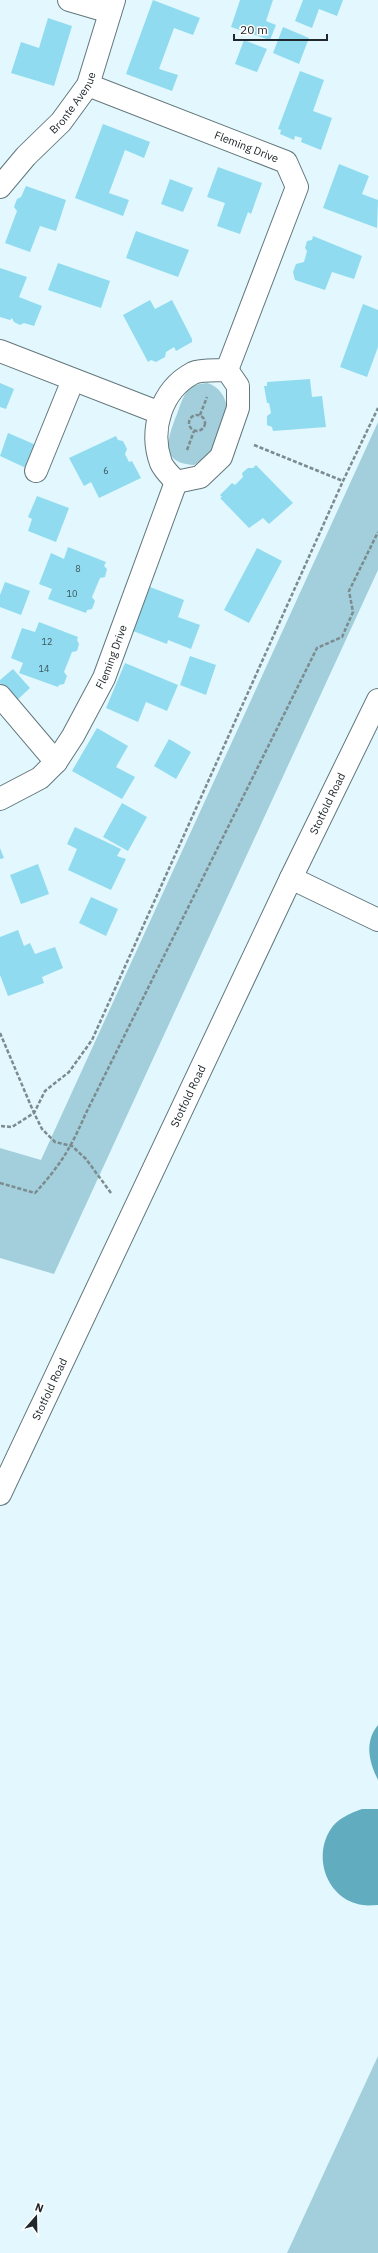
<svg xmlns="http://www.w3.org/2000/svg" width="378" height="2253" font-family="'IBM Plex Sans',sans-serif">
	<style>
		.green { fill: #a2cfdb }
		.water { fill: #62acbf }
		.building { fill: #90dbef }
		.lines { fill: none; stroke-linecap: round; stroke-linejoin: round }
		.minor-casing { stroke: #63777c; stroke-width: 24 }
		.path { stroke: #7c8b8f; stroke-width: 2.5; stroke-dasharray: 4 2; stroke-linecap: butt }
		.minor { stroke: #fff; stroke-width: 22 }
		.labels { text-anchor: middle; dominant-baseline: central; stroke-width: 3; stroke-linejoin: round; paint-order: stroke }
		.number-label { font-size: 9px; fill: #3c555c }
		.street-label { font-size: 11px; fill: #20282b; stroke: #fff }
	</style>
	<rect width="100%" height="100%" fill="#e2f8fe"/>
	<!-- green -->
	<g class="green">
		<path d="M207 383C219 386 226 397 227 409L210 455 194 465C158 463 168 437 177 414 180 406 183 395 189 389 194 384 201 384 207 383Z"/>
		<polygon points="378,422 378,570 54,1274 0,1258 0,1148 41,1160"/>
		<polygon points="378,2056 378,2253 287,2253"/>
	</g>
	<!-- water -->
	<g class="water">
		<path d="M378 1725V1780C369 1762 364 1742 378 1725Z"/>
		<path d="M362 1809H378V1905C373 1905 368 1906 363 1905 326 1900 311 1854 333 1826 341 1817 351 1813 362 1809Z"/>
	</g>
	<!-- building -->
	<g class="building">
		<polygon points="153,0 200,18 193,35 174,28 159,69 178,75 172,91 126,74"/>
		<polygon points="240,0 273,0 266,21 276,25 270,40 231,27"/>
		<polygon points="303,0 343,0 337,16 319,9 312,28 295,21"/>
		<polygon points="48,18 72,26 54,86 11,73 21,42 39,48"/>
		<polygon points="283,27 309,38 299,64 273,53"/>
		<polygon points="244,40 267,49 257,72 235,64"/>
		<polygon points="300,71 324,80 313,111 332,118 321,150 301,142 302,138 295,136 294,140 280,134 281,130 278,129"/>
		<polygon points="103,124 150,142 144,158 125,150 109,193 129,200 123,216 75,198"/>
		<polygon points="339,164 369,176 362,194 378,200 377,228 323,208"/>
		<polygon points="218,167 262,183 251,214 248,212 240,234 217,226 225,203 207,197"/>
		<polygon points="170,179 193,188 183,212 161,204"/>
		<polygon points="26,186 66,200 56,231 40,226 30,252 5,243 17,211 14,207 17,199 21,197"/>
		<polygon points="136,231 189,250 178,277 126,258"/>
		<polygon points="313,236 362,256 354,279 332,272 325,290 295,280 293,272 296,264 304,262 307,251 305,248 307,241 312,240"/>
		<polygon points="58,263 110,281 101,308 48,290"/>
		<polygon points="0,268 27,277 19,297 42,306 34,326 24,323 20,325 14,322 12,318 10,320 0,317"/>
		<polygon points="150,300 155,309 172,300 192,339 192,342 176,351 174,347 166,352 165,357 156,362 151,360 148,362 123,315"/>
		<polygon points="363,304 378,310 378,347 367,377 340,367"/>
		<polygon points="310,379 312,397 322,396 326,427 273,431 272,427 267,425 267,416 271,413 269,403 267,403 264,386 267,386 267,382"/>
		<polygon points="0,383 14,389 6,409 0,407"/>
		<polygon points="8,433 36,445 26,468 0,456"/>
		<polygon points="116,436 118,440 123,441 127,449 125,454 129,462 132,461 141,478 99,498 91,482 84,486 69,458"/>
		<polygon points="256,465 293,503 269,524 263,518 249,528 220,498 222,497 220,495 232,483 235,485 243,477 242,473 248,468 253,468"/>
		<polygon points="37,496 69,508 56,542 28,531 32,519 28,517"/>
		<polygon points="68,547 106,562 104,566 107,569 105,577 100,578 92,597 95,601 92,609 87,610 86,613 48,599 52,589 39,584 51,553 64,559"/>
		<polygon points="257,548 282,561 249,623 224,610"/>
		<polygon points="5,582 30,591 21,615 0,607 0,595"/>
		<polygon points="150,587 184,600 178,617 200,625 191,649 168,640 167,644 133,631"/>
		<polygon points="39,622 78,637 77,640 79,644 77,651 72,652 64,672 67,676 64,684 59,685 58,687 19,673 23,663 11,658 22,628 35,632"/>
		<polygon points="190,656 216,665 206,695 180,685"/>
		<polygon points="125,663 178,685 167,711 146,702 138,722 106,708"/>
		<polygon points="13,669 30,688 16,701 0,683 0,680"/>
		<polygon points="97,728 128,746 116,767 135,777 122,799 72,771"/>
		<polygon points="169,739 191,752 176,779 154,766"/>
		<polygon points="122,803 147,817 128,851 103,837"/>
		<polygon points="75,827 121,849 117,856 126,859 111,890 68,870 77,849 67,844"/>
		<polygon points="0,848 4,858 0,859"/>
		<polygon points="38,864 49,894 21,904 10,875"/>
		<polygon points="91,897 118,909 106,936 79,923"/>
		<polygon points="18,930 24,946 30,943 35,954 55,947 63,968 42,977 44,983 8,996 0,975 0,937"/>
	</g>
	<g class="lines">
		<!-- minor casing -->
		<g class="minor-casing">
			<g id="minor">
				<polyline points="69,0 110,12"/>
				<path id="s1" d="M88 85 286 162 297 187 227 370"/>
				<path id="s2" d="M0 187 26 156 61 122 88 85 114 0"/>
				<polyline points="0,351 160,413"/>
				<path d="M227 370 238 386V408L221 457 200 477 176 482C171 476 164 470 161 463 149 430 161 390 193 373 202 369 218 371 227 370Z"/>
				<polyline points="36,471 73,380"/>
				<polyline points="0,696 56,762"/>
				<path id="s3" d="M0 799 40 778 56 762 73 736 104 678 176 482"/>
				<polyline points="291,878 378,920"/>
				<path id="s4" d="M0 1494 291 878 378 700"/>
			</g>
		</g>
		<!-- path -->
		<g class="path">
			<circle cx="197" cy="423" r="8"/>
			<polyline points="200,415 207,397"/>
			<polyline points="254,445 343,481"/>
			<polyline points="187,450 194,431"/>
			<polyline points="0,1033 34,1113 12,1127 0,1126"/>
			<path d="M0 1183 35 1193C59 1167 71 1148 85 1115L317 648 342 637 353 612 349 591 378 532"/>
			<polyline points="111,1193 86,1159 72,1146 55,1142 42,1129 34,1113 45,1091 69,1072 92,1040 343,481 378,408"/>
		</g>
		<!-- minor -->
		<use href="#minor" class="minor"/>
	</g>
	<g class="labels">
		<!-- number labels -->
		<g class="number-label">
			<text x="106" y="470">6</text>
			<text x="78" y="568">8</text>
			<text x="72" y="593">10</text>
			<text x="47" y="641">12</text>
			<text x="44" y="668">14</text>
		</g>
		<!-- street labels -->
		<g class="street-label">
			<text stroke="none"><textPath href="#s2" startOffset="112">Bronte Avenue</textPath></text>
			<text stroke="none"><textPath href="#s1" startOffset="170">Fleming Drive</textPath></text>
			<text stroke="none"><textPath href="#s3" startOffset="187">Fleming Drive</textPath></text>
			<text stroke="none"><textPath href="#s4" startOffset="764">Stotfold Road</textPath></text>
			<text stroke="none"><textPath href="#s4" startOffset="440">Stotfold Road</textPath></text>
			<text stroke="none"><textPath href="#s4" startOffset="116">Stotfold Road</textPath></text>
		</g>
	</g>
	<!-- north arrow -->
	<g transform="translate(36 2217) rotate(20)" stroke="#ffffff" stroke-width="3" paint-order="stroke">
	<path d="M0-3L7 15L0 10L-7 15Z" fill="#20282b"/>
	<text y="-6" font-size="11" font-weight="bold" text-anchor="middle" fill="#20282b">N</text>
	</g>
	<!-- scale -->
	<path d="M234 34v6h93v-6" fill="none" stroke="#20282b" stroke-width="2"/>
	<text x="240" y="34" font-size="12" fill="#20282b" stroke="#ffffff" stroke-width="3" paint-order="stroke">20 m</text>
</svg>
